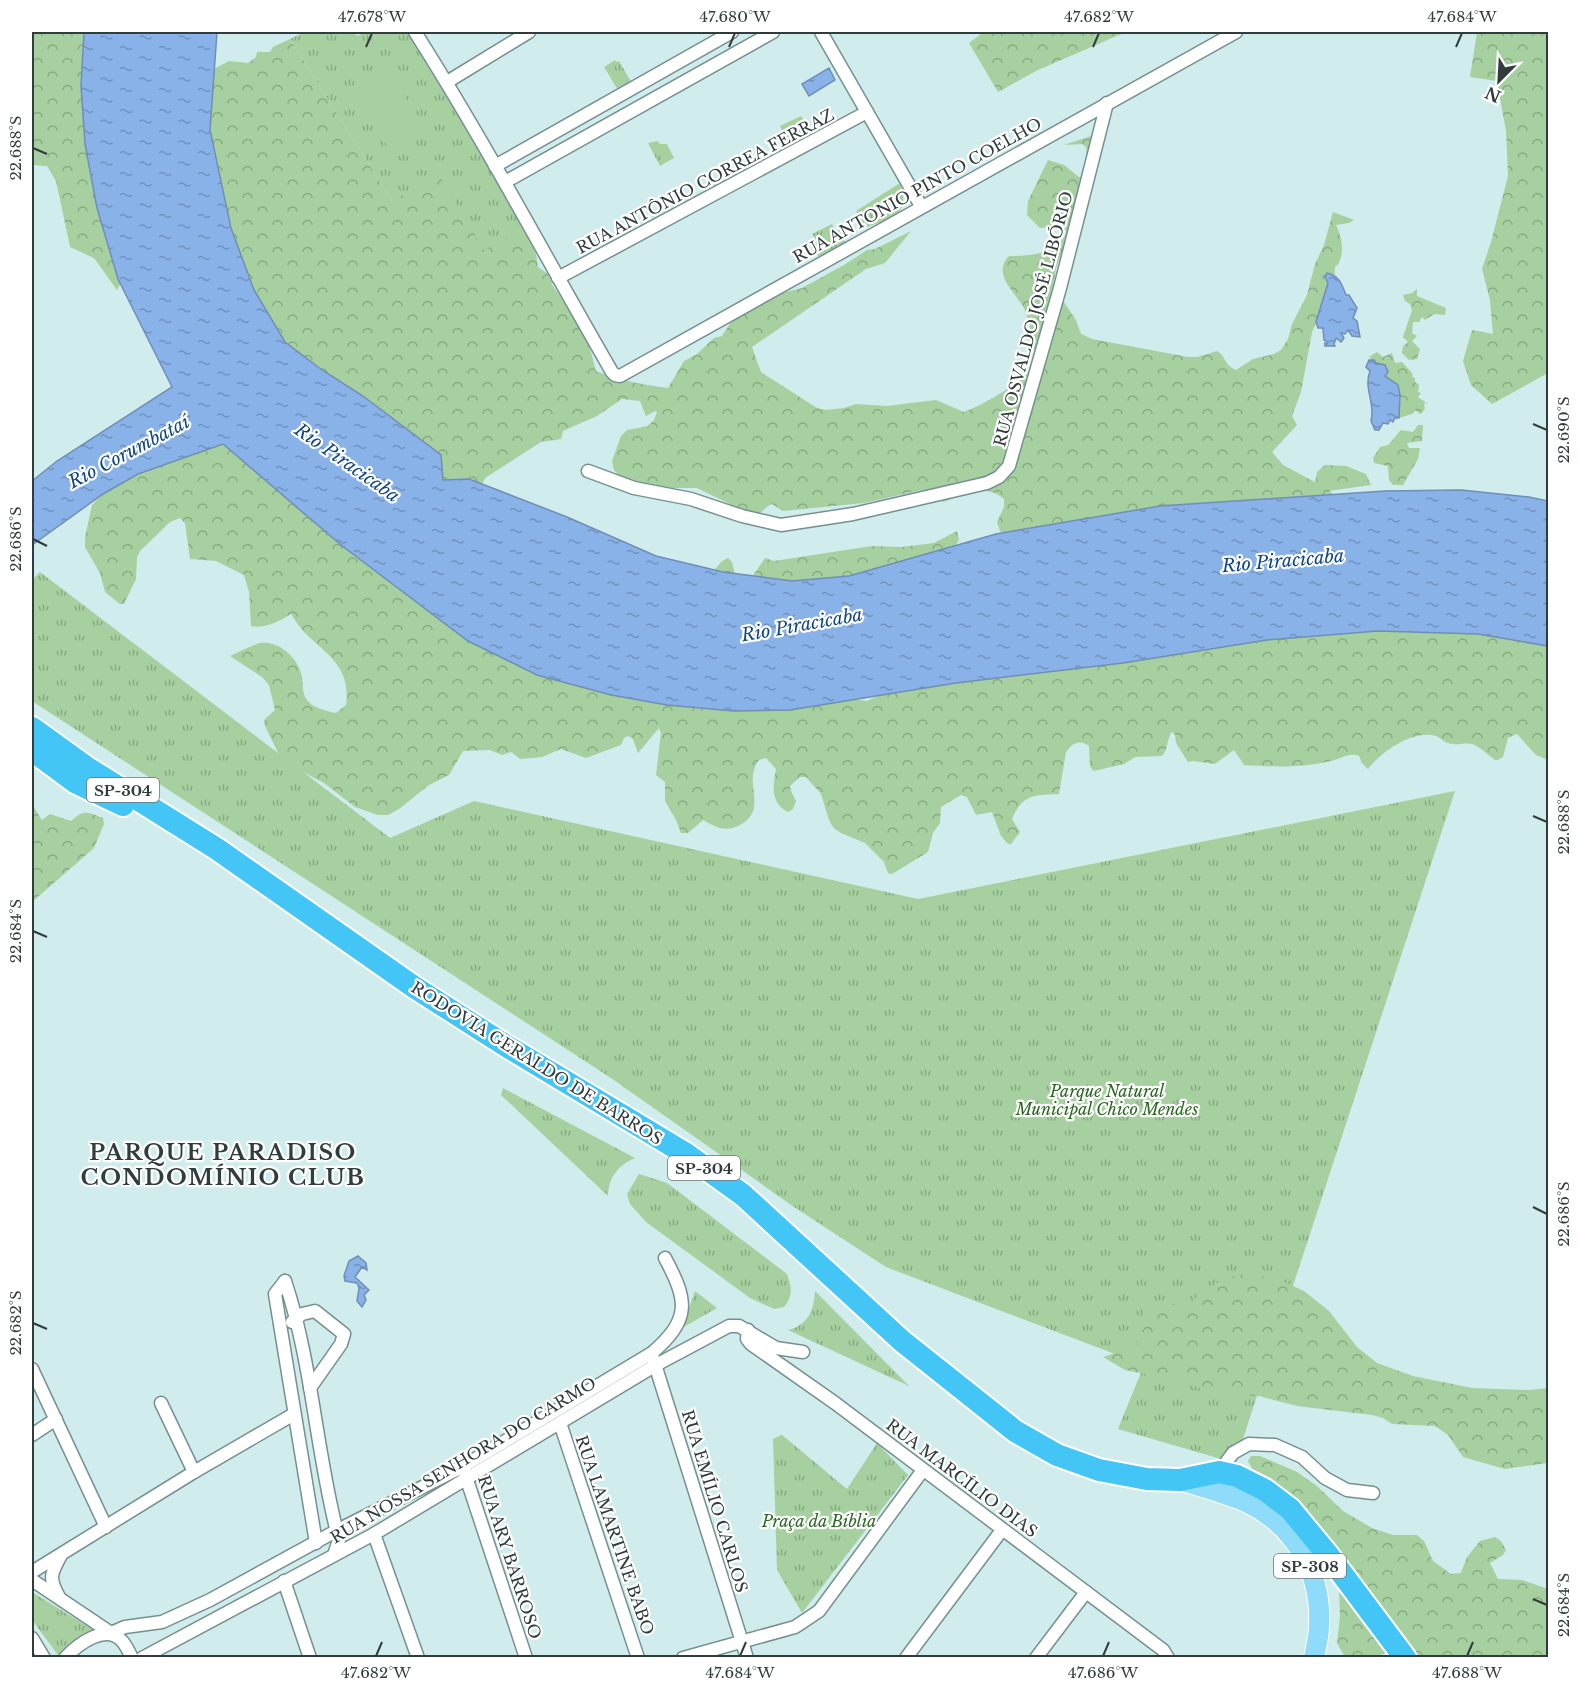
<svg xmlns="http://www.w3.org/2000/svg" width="1580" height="1689" font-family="'Libre Baskerville',serif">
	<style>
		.grass { fill: url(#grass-tufts) }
		.forest { fill: url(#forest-crowns) }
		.garden { fill: #a6d09f }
		.water { fill: url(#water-ripples); stroke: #6f8fb5; stroke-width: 1.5 }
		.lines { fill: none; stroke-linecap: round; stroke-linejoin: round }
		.street-casing { stroke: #769090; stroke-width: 15 }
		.primary-casing { stroke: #fff; stroke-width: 22 }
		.highway-casing { stroke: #fff; stroke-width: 26 }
		.street { stroke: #fff; stroke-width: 12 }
		.primary { stroke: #8edcf9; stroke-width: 20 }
		.highway { stroke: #43c5f5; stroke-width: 22 }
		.ticks { fill: none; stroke: #313c3c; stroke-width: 2 }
		.labels { text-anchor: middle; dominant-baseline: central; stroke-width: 4.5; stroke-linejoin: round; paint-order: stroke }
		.shield { fill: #fff; stroke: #6f7676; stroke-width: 1.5 }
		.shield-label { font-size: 15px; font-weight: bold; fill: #313c3c }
		.street-label { font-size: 16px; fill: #313c3c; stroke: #fff }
		.park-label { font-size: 16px; font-style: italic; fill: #2a6721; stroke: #fff }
		.water-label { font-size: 18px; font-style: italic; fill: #0f4686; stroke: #fff }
		.district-label { font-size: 22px; font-weight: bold; letter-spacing: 1.5px; fill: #313c3c; stroke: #fff }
		.neatline { fill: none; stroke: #313c3c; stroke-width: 2 }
		.ticks-label { font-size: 15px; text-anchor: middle; fill: #313c3c }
	</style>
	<defs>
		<pattern id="grass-tufts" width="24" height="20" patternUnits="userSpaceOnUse" patternTransform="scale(1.5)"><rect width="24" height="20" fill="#a6d09f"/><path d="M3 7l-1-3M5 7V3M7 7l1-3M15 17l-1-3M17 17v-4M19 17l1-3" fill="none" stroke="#88aa83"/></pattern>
		<pattern id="forest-crowns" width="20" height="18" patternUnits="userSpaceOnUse" patternTransform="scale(1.5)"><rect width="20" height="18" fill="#a6d09f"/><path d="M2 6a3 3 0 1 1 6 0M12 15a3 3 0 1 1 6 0" fill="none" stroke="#88aa83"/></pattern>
		<pattern id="water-ripples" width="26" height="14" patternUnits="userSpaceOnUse" patternTransform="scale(1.5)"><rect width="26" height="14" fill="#89b2e9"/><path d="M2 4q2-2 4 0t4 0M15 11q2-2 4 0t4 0" fill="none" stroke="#7192be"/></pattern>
	</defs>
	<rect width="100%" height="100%" fill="#d0eced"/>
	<!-- grass -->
	<g class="grass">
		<polygon points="304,32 354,32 357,36 365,32 408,32 447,93 524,228 484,251 392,201 290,39"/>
		<polygon points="615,60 616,62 619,61 634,87 621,95 604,67"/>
		<polygon points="801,116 812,133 789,144 780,126"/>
		<polygon points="658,141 660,144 667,144 674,158 660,166 648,143"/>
		<path d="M900 183C911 217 892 217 865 228L856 211Z"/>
		<polygon points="832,224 836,232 839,230 846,243 819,257 809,243 815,239 812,234"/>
		<polygon points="40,572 390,838 474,801 918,899 1455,791 1235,1463 1118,1429 1144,1365 886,1267 794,1207 611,1078 32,701 32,580"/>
		<path d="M503 1088 635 1158C617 1166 609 1177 608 1196L501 1095Z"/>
		<path d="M639 1174 667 1183 787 1274C792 1288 793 1296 784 1307L774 1309 750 1298 646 1222 630 1204 627 1194Z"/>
		<polygon points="695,1291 717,1308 675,1332 687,1314"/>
		<path d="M815 1291 909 1386 788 1330C809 1325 814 1309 815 1291Z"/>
		<polygon points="782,1435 847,1489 877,1443 908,1475 802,1613 777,1570 773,1439"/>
		<polygon points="32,1592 95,1631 72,1642 58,1655 32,1620"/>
	</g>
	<!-- forest -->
	<g class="forest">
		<polygon points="32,32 115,32 124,278 117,290 94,258 70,247 56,181 47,166 32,165"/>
		<polygon points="984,32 1126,32 1038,70 998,92 969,43"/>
		<polygon points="1477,32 1548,32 1548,373 1492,404 1471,385 1463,361 1472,330 1493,334 1490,300 1482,269 1491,242 1508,176 1506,131 1497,81 1470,77"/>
		<path d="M290 39 392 201 439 175 484 250 524 228 535 248 538 267 548 274 553 286 586 333 596 371C619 380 643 385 668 388L684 361 697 354 714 338 722 336 733 319 769 296 802 288 844 265 867 250 875 249 911 231 885 263 866 269 752 347 761 372 817 408 826 410 844 408 856 404 887 406 936 400 964 412C980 406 1025 382 1033 366 1038 356 1029 318 1024 308 1016 293 991 274 1009 256 1029 256 1062 254 1066 231L1062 226 1040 228 1027 215 1028 201 1048 160 1064 165 1079 177H1082L1087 157 1086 147 1082 144 1064 145 1100 133 1056 269 1053 286 1076 320 1081 334 1092 339 1188 357H1197L1217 351C1227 357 1222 363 1236 370L1253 359 1274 354 1281 350 1288 339 1292 324 1307 295 1315 264 1324 245 1333 212 1354 220 1349 223 1336 225C1342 236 1346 258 1335 267L1334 286 1312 332 1301 392 1292 416 1297 425 1272 452 1283 465 1315 482 1317 472 1325 465 1346 466 1366 474 1371 485 1329 491 1342 502 1027 533 1011 531 1005 534 1000 531 997 522 1004 507V499C985 483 964 495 943 502L922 490 864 503 783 511 772 504 769 505 756 517 734 511 728 503 697 488H657L620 477 614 470 612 461 621 436 627 430 648 426 654 420 657 412 655 411 646 416 640 401 622 399 597 416 563 431 561 439 541 442 485 478 482 485 469 479 443 480 441 455 366 399 328 374 285 342 254 290 234 237 223 195 210 130 214 69 229 61 248 63 256 57 257 52H270L273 47Z"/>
		<polygon points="1417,289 1417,296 1446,308 1445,315 1434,314 1425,320 1422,317 1419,322 1413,322 1412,333 1417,336 1412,341 1420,349 1417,359 1409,360 1402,353 1403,346 1408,342 1403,337 1412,310 1410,304 1405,301 1403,295 1412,293"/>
		<polygon points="1377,352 1383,357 1392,353 1395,363 1402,362 1412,373 1413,378 1415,378 1415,382 1419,385 1418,392 1421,393 1418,397 1428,404 1424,403 1425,409 1420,414 1415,410 1412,414 1399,418 1400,399 1384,390 1376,363 1369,357"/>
		<polygon points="1418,425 1423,425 1422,441 1407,443 1409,448 1420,448 1418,459 1403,485 1393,485 1389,480 1388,466 1374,463 1373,458 1380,447 1388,445 1401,430 1413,432"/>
		<path d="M223 440 818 694 867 701 916 678 1117 653 1135 662 1139 646 1168 636 1548 626V760L1536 755 1517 734 1508 738 1503 757 1498 760H1495C1488 755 1479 746 1472 744 1465 742 1456 746 1448 743 1444 742 1441 738 1436 736 1413 729 1381 752 1368 769L1362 763 1359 756C1349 752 1341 759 1331 761 1300 768 1276 767 1244 765L1234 750 1215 764 1193 761 1188 762 1176 743 1175 735 1172 732C1166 739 1169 749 1162 756L1135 757 1124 764 1094 771 1090 767 1089 746C1080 739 1072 743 1066 752L1059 794C1035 795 1022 794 1012 819L1020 832 1011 844H1008L1001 836 992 812 976 815 967 797 961 795 941 807 940 823 933 833 928 852 892 874 888 873 884 862 865 843 841 833 833 827 829 820 821 794 806 777H800L790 786 791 791 796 801 793 809 788 812C770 803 773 786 776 769L766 758 759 760C741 783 771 810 738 826 724 832 716 827 703 820L688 833H681L676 820 665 801V782L656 775 661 733 659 728 638 753 633 739 628 736 624 738 621 745 586 758 561 749 542 757 520 759 511 752 502 755 490 750 463 751 449 775 429 785 399 809 388 815H378L355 807 324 783 282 761 264 724 265 719 275 710 269 685 262 677 230 656C240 652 250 646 260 643 278 640 297 657 301 673 304 682 301 692 307 700 313 708 326 711 336 713L346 705C351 668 329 656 305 633 300 628 295 620 291 614 280 621 265 629 251 626L249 592 244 575 216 561 190 559 185 523 180 518 170 522 140 551 137 557 136 579 124 604H120L105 592 100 573 85 547V537L92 505 122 473Z"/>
		<polygon points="957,531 959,540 945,562 920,568 904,577 888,581 873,591 844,588 810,598 797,599 709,592 691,583 686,576 711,574 722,561 728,558 732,562 736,579 743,582 750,580 765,558 774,561 872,546 902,547 934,543"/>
		<path d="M32 804 42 820 50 814 71 821C84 809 87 812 103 818L104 824 94 848 32 902Z"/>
		<path d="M1244 1274 1278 1279 1304 1291 1329 1311 1357 1347 1377 1363 1413 1376 1472 1388 1529 1390 1548 1388V1463L1505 1469 1463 1457 1448 1435 1435 1426 1392 1424 1383 1418 1372 1415 1297 1406 1259 1396 1215 1394 1184 1382 1125 1370 1103 1357 1128 1349 1137 1348V1334L1144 1329 1143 1315 1145 1310H1155L1169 1303 1186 1307C1204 1289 1220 1278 1244 1274Z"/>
		<polygon points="1251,1456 1260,1456 1297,1472 1317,1486 1343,1511 1372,1528 1393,1535 1417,1535 1424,1541 1433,1561 1451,1574 1461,1573 1467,1557 1480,1541 1495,1537 1501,1541 1506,1550 1503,1555 1490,1563 1498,1579 1522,1580 1548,1589 1548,1657 1392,1658 1385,1653 1376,1657 1345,1657 1337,1643 1340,1616 1339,1587 1256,1476 1248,1461"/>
	</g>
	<!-- garden -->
	<polygon class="garden" points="387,66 424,129 389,149 352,86"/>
	<!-- water -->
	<g class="water">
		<polygon points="84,32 217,32 210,130 231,228 254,290 285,342 322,370 363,396 441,455 443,480 469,479 567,517 656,556 723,572 792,581 849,576 996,534 1160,506 1385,491 1461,490 1529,497 1548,501 1548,646 1478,634 1378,631 1267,640 1123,663 956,683 790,710 734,711 667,705 611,695 537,675 468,641 341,545 223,444 138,474 103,494 32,545 32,481 57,461 172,387 118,279 97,208 85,144 81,86"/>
		<polygon points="829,68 835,80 809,96 802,84"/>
		<path d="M1327 273C1340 276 1342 285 1346 295H1349L1357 308 1353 318 1357 321 1360 337 1352 336 1348 330 1345 334 1341 333 1344 338 1341 342 1336 338 1334 344 1335 346H1325V343L1327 344 1328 342 1324 340 1323 328H1318L1316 322 1328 283 1325 277Z"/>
		<path d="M1369 360H1374L1376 363 1385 365 1388 372 1385 376 1398 385 1400 395 1399 418H1395L1393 422 1390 420 1388 424 1383 423 1379 430H1375L1371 421C1376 403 1363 388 1370 371L1366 367Z"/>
		<polygon points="358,1256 366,1263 367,1270 362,1267 355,1277 369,1290 364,1295 366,1300 362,1307 357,1301 359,1288 357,1283 345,1281 344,1276 349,1261"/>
	</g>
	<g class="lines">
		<!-- street casing -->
		<g class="street-casing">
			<g id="street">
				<path d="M415 32C485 142 546 258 612 372L615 375 620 376 1236 32"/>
				<polyline points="821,32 921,206"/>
				<polyline points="447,82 529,32"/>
				<polyline points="495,166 732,32"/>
				<polyline points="505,182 773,32"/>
				<polyline points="558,278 867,112"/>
				<polyline points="588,471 634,488 691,499 742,516 781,525 853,514 987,483 999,477 1009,466 1060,288 1107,103"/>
				<path d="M285 1281C313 1365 316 1455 339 1540L334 1555"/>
				<polyline points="285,1281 275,1294 316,1543"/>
				<polyline points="292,1322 302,1314 315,1311 344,1334 341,1344 310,1388"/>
				<polyline points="748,1330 747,1339 751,1344 835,1403 1163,1650 1168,1658"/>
				<polyline points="653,1358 747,1658"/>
				<polyline points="32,1369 106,1527"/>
				<polyline points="161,1403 194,1472"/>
				<polyline points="560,1423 638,1658"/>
				<polyline points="32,1435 56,1419"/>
				<polyline points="464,1471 526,1658"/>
				<polyline points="1219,1472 1233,1453 1249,1444 1275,1445 1302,1457 1325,1478 1347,1490 1373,1493"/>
				<polyline points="374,1534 418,1658"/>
				<polyline points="32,1572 194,1472 294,1414"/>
				<path d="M32 1580 111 1633 125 1627 162 1622 210 1600 336 1531 462 1467 652 1353C691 1319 688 1301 665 1258"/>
				<polyline points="284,1581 310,1658"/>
				<path d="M59 1597C48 1577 51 1574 61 1555"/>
				<polyline points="32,1638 44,1658"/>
				<path d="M65 1658C78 1644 106 1623 122 1641 126 1645 129 1652 132 1658"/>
				<polyline points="142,1658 374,1534 656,1365 729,1326 739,1326 776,1348 803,1352"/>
				<polyline points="683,1658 795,1627 819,1611 923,1470"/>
				<polyline points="906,1658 1002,1530"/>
				<polyline points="1036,1658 1086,1592"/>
			</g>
		</g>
		<!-- primary casing -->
		<g class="primary-casing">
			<path id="primary" d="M1180 1480C1202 1487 1225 1493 1246 1502 1295 1525 1322 1573 1319 1626 1319 1636 1316 1647 1314 1658"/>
		</g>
		<!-- highway casing -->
		<g class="highway-casing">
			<g id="highway">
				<polyline points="32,728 86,767 217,849 414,987 508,1047 686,1154 743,1195 902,1341 1015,1431 1057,1455 1099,1470 1147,1479 1180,1480 1219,1472 1237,1476 1265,1490 1290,1509 1328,1555 1405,1658"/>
				<polyline points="32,750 75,782 123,805"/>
			</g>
		</g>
		<!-- street -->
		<use href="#street" class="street"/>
		<!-- primary -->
		<use href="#primary" class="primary"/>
		<!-- highway -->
		<use href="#highway" class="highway"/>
	</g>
	<!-- ticks -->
	<path class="ticks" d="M366 47 372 33M729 47 735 33M1093 47 1099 33M1456 47 1462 33M33 148 47 154M1533 424 1547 430M33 539 47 546M1533 816 1547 822M33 931 47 937M1533 1207 1547 1214M33 1323 47 1329M1533 1599 1547 1605M376 1656 382 1642M740 1656 746 1642M1103 1656 1109 1642M1467 1656 1473 1642"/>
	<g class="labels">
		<!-- shield labels -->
		<g class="shield">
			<rect x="87" y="778" width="72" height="24" rx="4.5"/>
			<rect x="668" y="1156" width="72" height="24" rx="4.5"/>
			<rect x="1274" y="1554" width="72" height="24" rx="4.5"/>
		</g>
		<g class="shield-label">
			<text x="123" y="790">SP-304</text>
			<text x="704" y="1168">SP-304</text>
			<text x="1310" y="1566">SP-308</text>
		</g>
		<!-- street labels -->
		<g class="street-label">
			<text transform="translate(705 181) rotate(-28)">RUA ANTÔNIO CORREA FERRAZ</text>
			<text transform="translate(917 190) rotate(-29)">RUA ANTONIO PINTO COELHO</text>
			<text transform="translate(1033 319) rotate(-75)">RUA OSVALDO JOSÉ LIBÓRIO</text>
			<text transform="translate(537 1063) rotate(32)">RODOVIA GERALDO DE BARROS</text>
			<text transform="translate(463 1460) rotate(-31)">RUA NOSSA SENHORA DO CARMO</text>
			<text transform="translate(962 1478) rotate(37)">RUA MARCÍLIO DIAS</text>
			<text transform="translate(715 1501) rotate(73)">RUA EMÍLIO CARLOS</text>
			<text transform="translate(615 1535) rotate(71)">RUA LAMARTINE BABO</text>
			<text transform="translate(510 1557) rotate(72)">RUA ARY BARROSO</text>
		</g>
		<!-- park labels -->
		<g class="park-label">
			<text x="1107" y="1091">Parque Natural<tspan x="1107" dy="18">Municipal Chico Mendes</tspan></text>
			<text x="819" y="1521">Praça da Bíblia</text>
		</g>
		<!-- water labels -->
		<g class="water-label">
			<text transform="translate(129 452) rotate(-28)">Rio Corumbataí</text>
			<text transform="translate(347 463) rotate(35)">Rio Piracicaba</text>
			<text transform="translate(1283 561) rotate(-5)">Rio Piracicaba</text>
			<text transform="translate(802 625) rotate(-10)">Rio Piracicaba</text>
		</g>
		<!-- district labels -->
		<g class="district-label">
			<text x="223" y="1152">PARQUE PARADISO<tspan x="223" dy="25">CONDOMÍNIO CLUB</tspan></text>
		</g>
	</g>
	<!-- border -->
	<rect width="1580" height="1689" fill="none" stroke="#ffffff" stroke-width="66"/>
	<!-- north arrow -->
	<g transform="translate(1499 81) rotate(204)" stroke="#ffffff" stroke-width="4.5" paint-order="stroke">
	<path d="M0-4.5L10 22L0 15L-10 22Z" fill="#313c3c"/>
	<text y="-9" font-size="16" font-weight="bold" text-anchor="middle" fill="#313c3c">N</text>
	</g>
	<rect x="33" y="33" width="1514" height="1623" class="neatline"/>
	<g class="ticks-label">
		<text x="372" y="22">47.678°W</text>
		<text x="735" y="22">47.680°W</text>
		<text x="1099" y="22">47.682°W</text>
		<text x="1462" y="22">47.684°W</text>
		<text transform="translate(16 148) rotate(-90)" y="5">22.688°S</text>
		<text transform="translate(1564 430) rotate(-90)" y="5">22.690°S</text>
		<text transform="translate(16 539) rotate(-90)" y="5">22.686°S</text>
		<text transform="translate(1564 822) rotate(-90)" y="5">22.688°S</text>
		<text transform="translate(16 931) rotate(-90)" y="5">22.684°S</text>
		<text transform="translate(1564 1214) rotate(-90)" y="5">22.686°S</text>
		<text transform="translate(16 1323) rotate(-90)" y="5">22.682°S</text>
		<text transform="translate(1564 1605) rotate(-90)" y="5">22.684°S</text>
		<text x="376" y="1678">47.682°W</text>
		<text x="740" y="1678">47.684°W</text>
		<text x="1103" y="1678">47.686°W</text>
		<text x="1467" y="1678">47.688°W</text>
	</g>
</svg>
